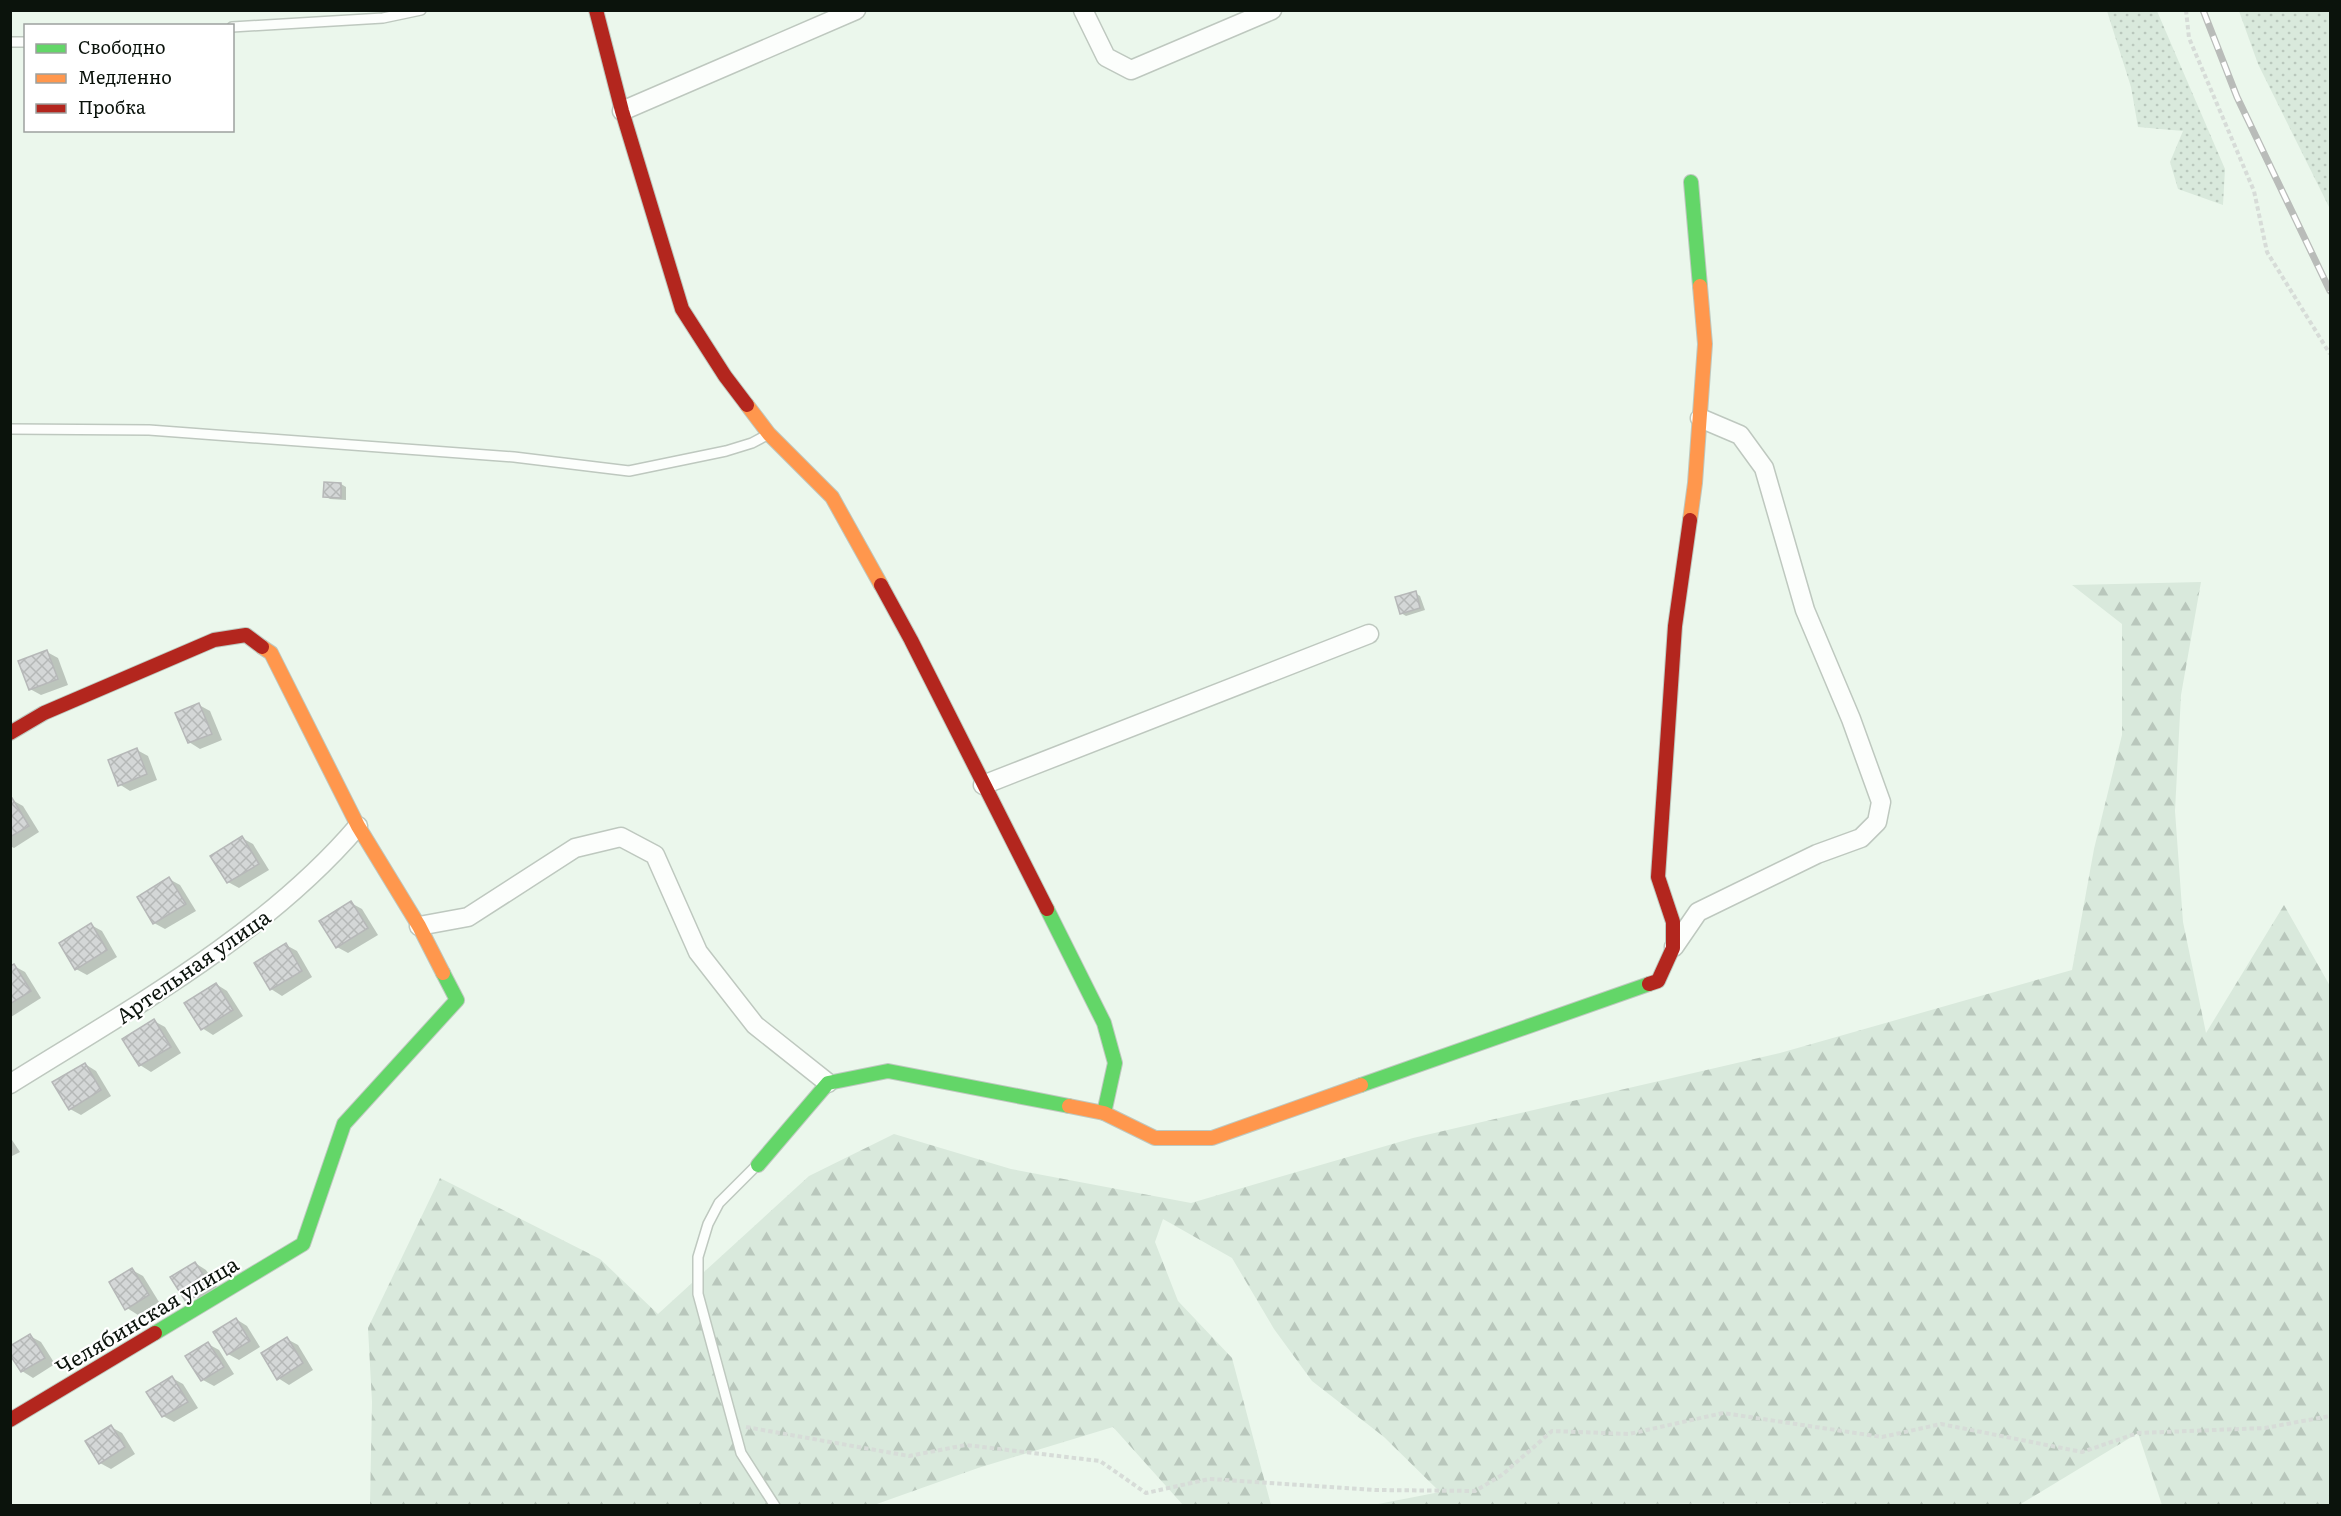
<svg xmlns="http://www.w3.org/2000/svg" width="2341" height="1516" font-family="Literata,serif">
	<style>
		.grass { fill: url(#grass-dots) }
		.forest { fill: url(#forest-firs) }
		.shadow { fill: #0003 }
		.building { fill: url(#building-cross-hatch); stroke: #b6b8b8; stroke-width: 1.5 }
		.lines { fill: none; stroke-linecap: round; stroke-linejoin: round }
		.lane-casing { stroke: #bec8bf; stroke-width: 12 }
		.street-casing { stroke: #bec8bf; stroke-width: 21 }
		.fast-casing { stroke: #bec8bf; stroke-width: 16 }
		.slow-casing { stroke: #bec8bf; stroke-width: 16 }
		.jam-casing { stroke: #bec8bf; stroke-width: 16 }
		.path { stroke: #d7dcd8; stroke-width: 4; stroke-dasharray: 4.5 3; stroke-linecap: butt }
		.lane { stroke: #fcfefc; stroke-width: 9 }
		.street { stroke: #fcfefc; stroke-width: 18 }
		.fast { stroke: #63d668; stroke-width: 14 }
		.slow { stroke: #ff974d; stroke-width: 14 }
		.jam { stroke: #b3261e; stroke-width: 14 }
		.rail-casing { stroke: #b9bcb9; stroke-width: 7 }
		.rail { stroke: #fff; stroke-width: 4.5; stroke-dasharray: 14; stroke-linecap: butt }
		.labels { text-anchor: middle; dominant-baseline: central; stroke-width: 4.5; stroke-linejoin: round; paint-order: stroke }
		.street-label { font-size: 21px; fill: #0b130c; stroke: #fff }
	</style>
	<defs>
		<pattern id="grass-dots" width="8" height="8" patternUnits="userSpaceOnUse" patternTransform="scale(1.5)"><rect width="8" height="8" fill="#d9e9dc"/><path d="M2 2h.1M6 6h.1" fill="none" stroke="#b9c7bc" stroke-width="1.8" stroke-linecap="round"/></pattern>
		<pattern id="forest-firs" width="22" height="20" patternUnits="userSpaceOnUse" patternTransform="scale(1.5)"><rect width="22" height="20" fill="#d9e9dc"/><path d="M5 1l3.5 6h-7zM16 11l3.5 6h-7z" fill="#b9c7bc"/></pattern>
		<pattern id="building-cross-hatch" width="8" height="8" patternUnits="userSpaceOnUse" patternTransform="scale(1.5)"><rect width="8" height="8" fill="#d4d7d7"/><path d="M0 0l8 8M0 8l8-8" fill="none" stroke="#b5b8b7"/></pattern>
	</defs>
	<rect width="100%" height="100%" fill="#ebf7ec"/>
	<!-- grass -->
	<g class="grass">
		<polygon points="2107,11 2157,11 2225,169 2223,205 2178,189 2170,162 2183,131 2138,127 2131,87"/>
		<polygon points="2239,11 2330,11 2330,209 2258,64"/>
	</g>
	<!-- forest -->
	<polygon class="forest" points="2201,582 2181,695 2175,811 2183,922 2206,1033 2284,905 2330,986 2330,1505 2162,1505 2138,1433 2019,1505 1827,1506 1826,1503 1373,1505 1440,1492 1384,1437 1312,1381 1274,1329 1232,1258 1163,1219 1155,1242 1178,1301 1232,1358 1271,1505 1183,1505 1113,1427 978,1468 874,1505 370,1505 372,1402 368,1328 440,1178 600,1259 658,1314 809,1176 894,1134 1011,1169 1191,1203 1413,1138 1780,1053 2072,970 2094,849 2122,735 2122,624 2072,585"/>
	<!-- shadow -->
	<g class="shadow">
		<polygon points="341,484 346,487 346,500 330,499 325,496"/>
		<polygon points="1415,593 1420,596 1425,610 1406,616 1401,613"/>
		<polygon points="47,652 58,658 68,685 41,695 30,689"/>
		<polygon points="199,705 210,711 222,740 200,749 189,742"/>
		<polygon points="137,750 148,756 157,780 130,791 119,784"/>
		<polygon points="12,800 23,806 39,832 14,848 10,846 10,801"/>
		<polygon points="242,838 253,844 269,870 239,888 228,882"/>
		<polygon points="169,879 180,885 196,911 165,929 154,923"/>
		<polygon points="351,903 362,909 378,935 348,953 337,947"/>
		<polygon points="91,925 102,931 117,957 87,975 76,969"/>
		<polygon points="286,945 297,951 312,977 282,996 271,989 256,964"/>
		<polygon points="14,966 25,972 41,998 11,1017 10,968"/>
		<polygon points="216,984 227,991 243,1016 213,1035 202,1028"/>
		<polygon points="154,1021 165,1027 181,1053 151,1072 140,1065 124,1039"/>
		<polygon points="85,1064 96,1071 111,1096 81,1115 70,1109"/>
		<polygon points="10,1137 20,1152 10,1157"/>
		<polygon points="195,1263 206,1270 221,1293 198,1307"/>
		<polygon points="132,1270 143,1276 159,1302 138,1315 127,1308"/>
		<polygon points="236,1319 247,1326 260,1347 239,1360 228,1354"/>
		<polygon points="30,1336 41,1342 55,1364 33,1378 22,1371"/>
		<polygon points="287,1339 298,1345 313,1370 289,1385 278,1378"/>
		<polygon points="208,1344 219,1350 234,1374 214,1386 203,1380"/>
		<polygon points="172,1378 183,1384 198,1408 174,1422 163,1416"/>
		<polygon points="111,1427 122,1433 135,1454 111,1469 100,1463"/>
	</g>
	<!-- building -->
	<g class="building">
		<polygon points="324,482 341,483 341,498 323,497"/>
		<polygon points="1416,591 1420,608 1400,614 1395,597"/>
		<polygon points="47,650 58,679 29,690 18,661"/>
		<polygon points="199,703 212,734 188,743 175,713"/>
		<polygon points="137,748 147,774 118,786 108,760"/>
		<polygon points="12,798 29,826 10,837 10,799"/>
		<polygon points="242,836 259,864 227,883 210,856"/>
		<polygon points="169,877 186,904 153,924 137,897"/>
		<polygon points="351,901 368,928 336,948 319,921"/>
		<polygon points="91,923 107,950 75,970 59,943"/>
		<polygon points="286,943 302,971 270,990 254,963"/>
		<polygon points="14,964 31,991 10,1004 10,966"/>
		<polygon points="216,983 233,1010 201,1030 184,1003"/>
		<polygon points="154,1019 171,1047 139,1066 122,1039"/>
		<polygon points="85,1063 101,1090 69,1110 52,1082"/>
		<polygon points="195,1262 211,1287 186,1302 170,1277"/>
		<polygon points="132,1268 149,1295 125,1310 109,1282"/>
		<polygon points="236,1318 250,1341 227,1355 213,1332"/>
		<polygon points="30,1334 45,1358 21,1372 10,1355 10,1346"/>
		<polygon points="287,1337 303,1363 277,1380 261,1353"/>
		<polygon points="208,1342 224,1367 201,1381 185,1356"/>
		<polygon points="172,1376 188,1402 162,1417 146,1392"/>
		<polygon points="111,1425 125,1447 99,1464 85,1441"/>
	</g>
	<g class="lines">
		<!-- lane casing -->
		<g class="lane-casing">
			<g id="lane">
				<polyline points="232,27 383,18 421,10"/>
				<polyline points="10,42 26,42"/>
				<polyline points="10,429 149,430 514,457 629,471 726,451 752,443 767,435"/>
				<polyline points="756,1166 719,1203 708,1224 698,1257 698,1294 741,1453 775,1506"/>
			</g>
		</g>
		<!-- street casing -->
		<g class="street-casing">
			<g id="street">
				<polyline points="1083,10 1106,57 1131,70 1272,10"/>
				<polyline points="622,111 856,10"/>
				<polyline points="983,785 1369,634"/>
				<polyline points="419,926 468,917 575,848 621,837 655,855 698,952 755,1025 828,1083"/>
				<polyline points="1674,947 1698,912 1817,854 1861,838 1877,822 1881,802 1851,719 1805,610 1764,468 1740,435 1700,418"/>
				<path d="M10 1084C130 1009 266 934 358 826"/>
			</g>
		</g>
		<!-- fast casing -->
		<g class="fast-casing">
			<g id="fast">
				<polyline points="1691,182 1700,286"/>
				<polyline points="1047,909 1104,1023 1115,1063 1104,1113"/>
				<polyline points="1361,1085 1649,984"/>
				<polyline points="758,1165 828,1083 888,1071 1069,1106"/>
				<polyline points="155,1333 303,1244 344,1124 457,1000 443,973"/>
			</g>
		</g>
		<!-- slow casing -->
		<g class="slow-casing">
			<g id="slow">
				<polyline points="747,405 769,434 832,497 881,585"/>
				<polyline points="1690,520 1695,483 1705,344 1700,286"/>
				<polyline points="262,647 271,653 358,826 419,926 443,973"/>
				<polyline points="1069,1106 1104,1113 1155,1138 1212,1138 1361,1085"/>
			</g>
		</g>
		<!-- jam casing -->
		<g class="jam-casing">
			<g id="jam">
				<polyline points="596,10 622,111 682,309 725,376 747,405"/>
				<polyline points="881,585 911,640 1047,909"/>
				<polyline points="10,733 44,713 214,640 246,635 262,647"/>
				<polyline points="1649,984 1658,981 1673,948 1673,922 1658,877 1675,626 1690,520"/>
				<polyline points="10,1420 155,1333"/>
			</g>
		</g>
		<!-- path -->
		<g class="path">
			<polyline points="2186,10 2189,38 2254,191 2267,252 2330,354"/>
			<polyline points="746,1427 909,1456 966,1445 1100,1461 1146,1493 1209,1479 1375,1490 1475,1491 1502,1475 1552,1431 1629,1434 1723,1413 1882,1437 1941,1424 2082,1452 2138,1433 2265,1428 2330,1416"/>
		</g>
		<!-- lane -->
		<use href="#lane" class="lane"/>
		<!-- street -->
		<use href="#street" class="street"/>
		<!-- fast -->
		<use href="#fast" class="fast"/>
		<!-- slow -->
		<use href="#slow" class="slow"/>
		<!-- jam -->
		<use href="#jam" class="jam"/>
		<!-- rail casing -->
		<g class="rail-casing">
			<polyline id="rail" points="2203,10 2237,97 2330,291"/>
		</g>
		<!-- rail -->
		<use href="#rail" class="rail"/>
	</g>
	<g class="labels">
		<!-- street labels -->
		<g class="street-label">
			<text transform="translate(192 965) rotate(-35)">Артельная улица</text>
			<text transform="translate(146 1314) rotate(-31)">Челябинская улица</text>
		</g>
	</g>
	<!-- border -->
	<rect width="2341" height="1516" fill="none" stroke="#0b130c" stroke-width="24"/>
	<!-- legend -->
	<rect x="24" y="24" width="210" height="108" fill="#ffffff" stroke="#9da19e" stroke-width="1.5"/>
	<rect x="36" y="44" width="30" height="9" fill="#63d668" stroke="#9da19e" stroke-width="1.5"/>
	<text x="78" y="54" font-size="18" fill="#0b130c">Свободно</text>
	<rect x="36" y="74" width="30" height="9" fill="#ff974d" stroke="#9da19e" stroke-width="1.5"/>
	<text x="78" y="84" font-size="18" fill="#0b130c">Медленно</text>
	<rect x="36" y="104" width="30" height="9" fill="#b3261e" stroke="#9da19e" stroke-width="1.5"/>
	<text x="78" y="114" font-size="18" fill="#0b130c">Пробка</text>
</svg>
